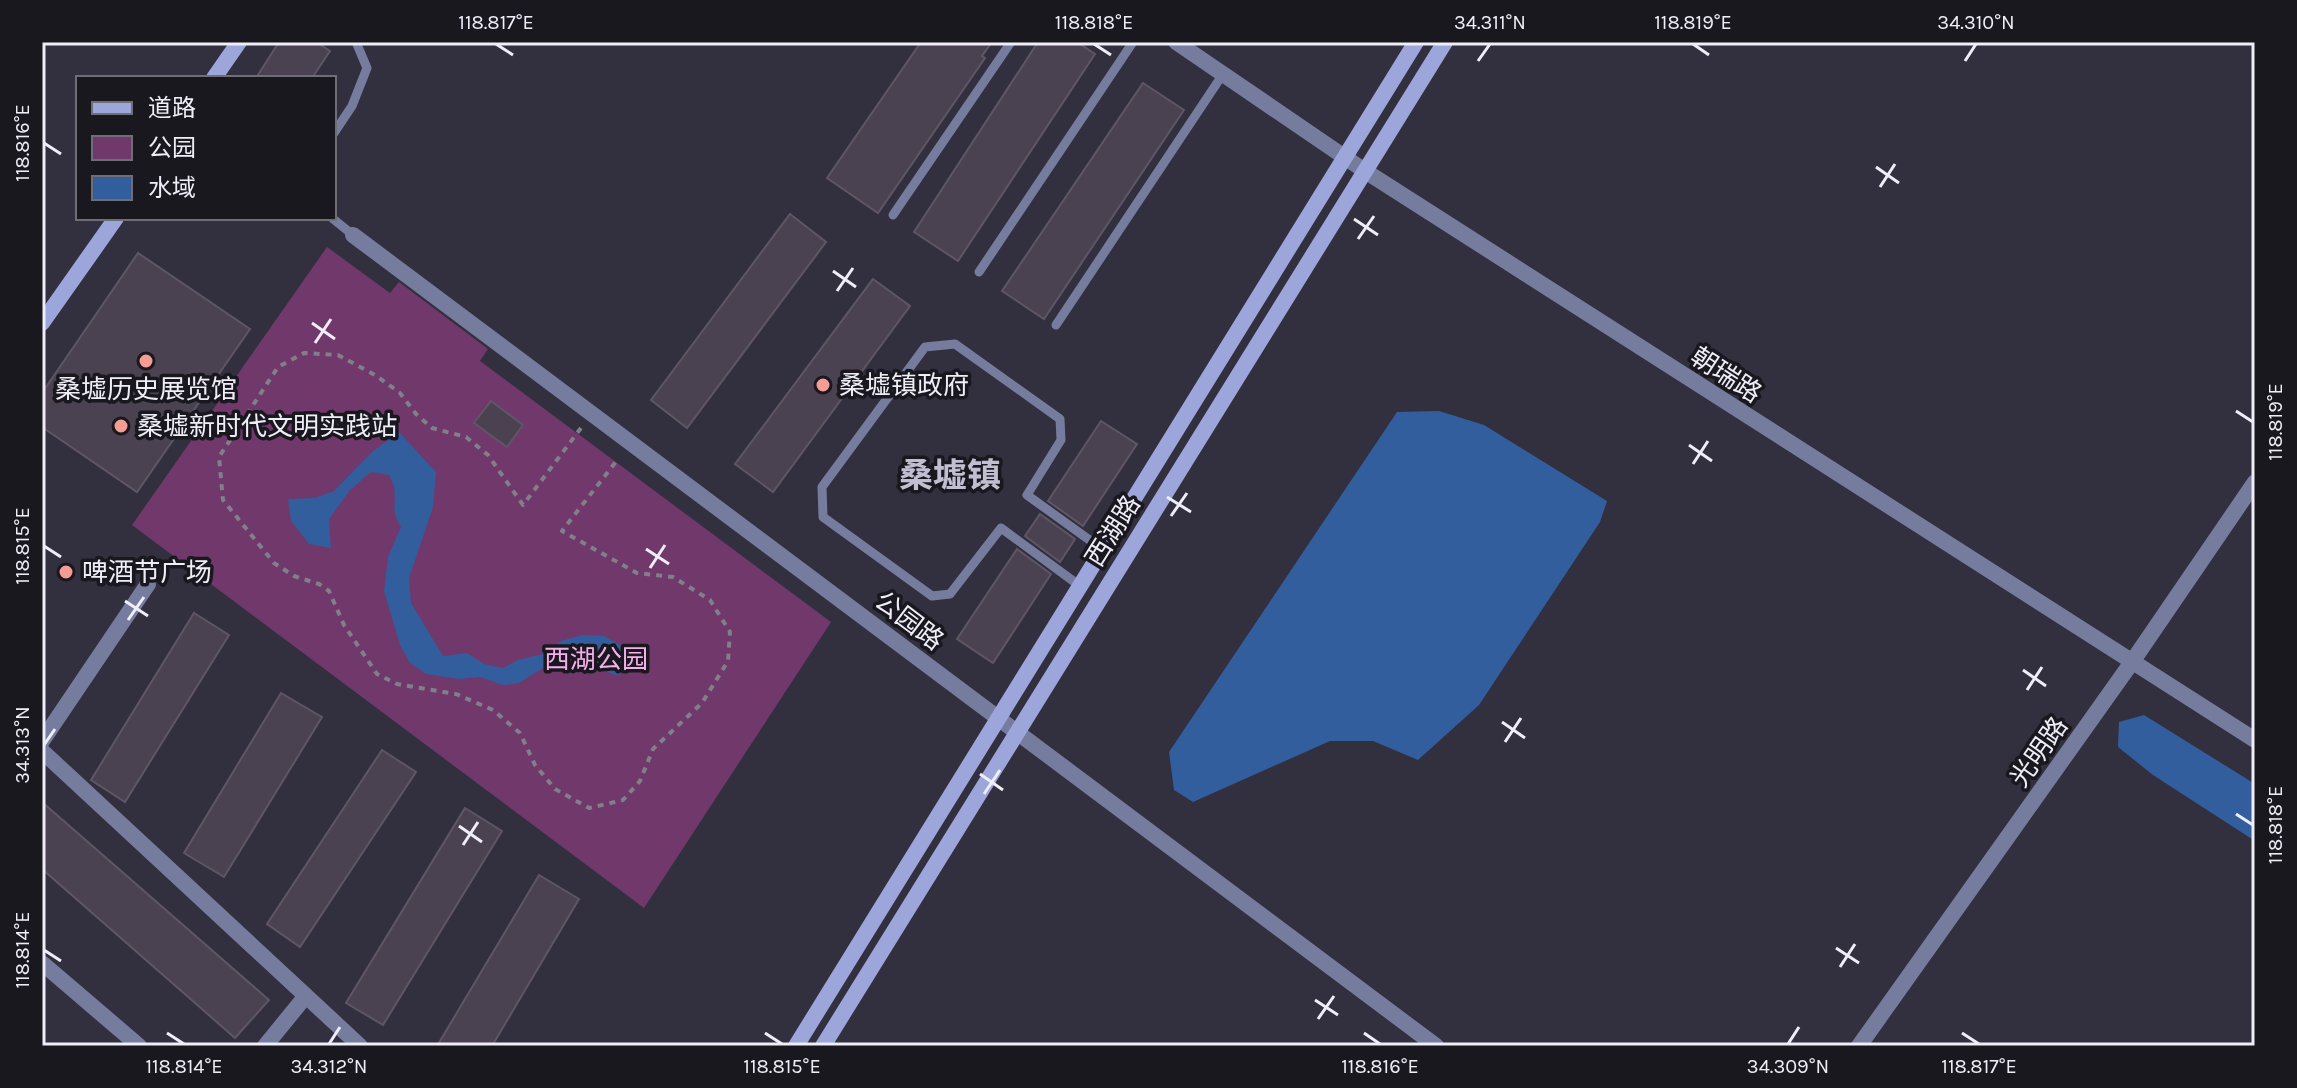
<svg xmlns="http://www.w3.org/2000/svg" width="2297" height="1088" font-family="Karla,'Noto Sans SC',sans-serif">
	<style>
		.green { fill: #71386c }
		.water { fill: #325e9e }
		.building { fill: #4b4251; stroke: #5f5665; stroke-width: 2 }
		.lines { fill: none; stroke-linecap: round; stroke-linejoin: round }
		.path { stroke: #817f8b; stroke-width: 4; stroke-dasharray: 6 6; stroke-linecap: butt }
		.lane { stroke: #757c9d; stroke-width: 9 }
		.street { stroke: #757c9d; stroke-width: 16 }
		.secondary { stroke: #9ca6db; stroke-width: 16 }
		.ticks { fill: none; stroke: #efedf7; stroke-width: 3 }
		.poi-dot { fill: #f59c94; stroke: #19181f; stroke-width: 3 }
		.labels { text-anchor: middle; dominant-baseline: central; stroke-width: 7; stroke-linejoin: round; paint-order: stroke }
		.street-label { font-size: 26px; fill: #efedf7; stroke: #19181f }
		.poi-label { font-size: 26px; fill: #efedf7; stroke: #19181f; text-anchor: start }
		.park-label { font-size: 26px; fill: #f6aeed; stroke: #19181f }
		.district-label { font-size: 34px; font-weight: bold; fill: #c1bed1; stroke: #19181f }
		.neatline { fill: none; stroke: #efedf7; stroke-width: 3 }
		.ticks-label { font-size: 20px; text-anchor: middle; fill: #efedf7 }
	</style>
	<rect width="100%" height="100%" fill="#322f3e"/>
	<!-- green -->
	<polygon class="green" points="327,247 390,293 399,282 488,349 480,361 831,622 644,908 132,525"/>
	<!-- water -->
	<g class="water">
		<polygon points="1439,411 1484,425 1607,501 1600,522 1479,705 1418,760 1373,741 1330,741 1193,802 1174,790 1169,752 1397,412"/>
		<path d="M399 432 436 472 433 507 409 578 411 603 443 656 467 653 484 664 503 668 518 660 543 654 561 641 582 635 604 636 622 646 632 662 618 676 596 668 604 648 587 649 549 664 519 683 503 685 480 677 459 679 426 674 410 663 400 645 384 591 388 557 401 527C387 506 402 498 389 475L371 472 350 490 329 519 331 548 309 544 291 521 288 499 315 498 334 491 372 452Z"/>
		<polygon points="2144,715 2255,784 2255,841 2153,775 2118,747 2119,722"/>
	</g>
	<!-- building -->
	<g class="building">
		<polygon points="279,42 316,42 330,51 312,78 256,78"/>
		<polygon points="921,42 992,42 982,56 985,58 878,213 827,178"/>
		<polygon points="1038,42 1077,42 1095,54 958,261 914,232"/>
		<polygon points="1143,83 1184,110 1044,319 1002,291"/>
		<polygon points="790,214 826,242 687,428 651,400"/>
		<polygon points="138,253 250,329 137,492 42,427 42,393"/>
		<polygon points="873,279 910,306 773,492 735,464"/>
		<polygon points="491,401 523,425 507,447 474,423"/>
		<polygon points="1101,421 1137,444 1083,526 1048,501"/>
		<polygon points="1040,514 1075,539 1060,562 1025,536"/>
		<polygon points="1017,549 1051,574 993,663 957,639"/>
		<polygon points="194,613 229,635 125,802 91,780"/>
		<polygon points="281,693 322,717 224,877 184,853"/>
		<polygon points="382,750 416,772 300,947 267,924"/>
		<polygon points="42,802 269,1000 235,1038 42,869"/>
		<polygon points="465,808 502,831 383,1025 346,1003"/>
		<polygon points="539,875 579,899 492,1046 437,1046"/>
	</g>
	<g class="lines">
		<!-- path -->
		<polyline class="path" points="581,428 523,505 488,455 466,437 432,428 416,414 400,393 375,375 338,355 304,353 278,367 219,457 223,500 274,563 294,576 319,584 329,591 344,625 377,674 397,684 456,694 493,710 520,733 535,765 555,789 589,808 623,800 640,781 653,749 702,703 728,661 730,632 710,600 673,577 637,573 562,531 618,459"/>
		<!-- lane -->
		<g class="lane">
			<polyline points="334,133 352,106 367,68 356,42"/>
			<polyline points="893,215 1011,42"/>
			<polyline points="332,218 353,235"/>
			<polyline points="979,272 1133,42"/>
			<polyline points="1056,325 1223,74"/>
			<polyline points="1080,586 1001,528 950,594 932,596 823,517 822,487 925,347 955,344 1060,419 1061,440 1027,495 1102,549"/>
		</g>
		<!-- street -->
		<g class="street">
			<polyline points="1176,42 1365,171 2255,740"/>
			<polyline points="353,235 1436,1046"/>
			<polyline points="42,741 148,584"/>
			<polyline points="42,751 360,1046"/>
			<polyline points="42,963 139,1046"/>
			<polyline points="265,1046 305,997"/>
			<polyline points="1859,1046 2132,662 2255,482"/>
		</g>
		<!-- secondary -->
		<g class="secondary">
			<polyline points="214,78 239,42"/>
			<polyline points="42,323 116,218"/>
			<polyline points="796,1046 1416,42"/>
			<polyline points="823,1046 1445,42"/>
		</g>
	</g>
	<!-- ticks -->
	<path class="ticks" d="M496 44 513 55M1094 44 1111 55M1693 44 1709 55M1478 61 1490 44M1965 61 1976 44M44 143 61 154M1876 167 1899 183M1880 187 1895 164M1354 219 1378 235M1358 239 1374 216M833 271 856 287M837 291 853 268M312 323 335 339M315 343 331 319M2236 411 2253 422M1689 445 1712 461M1693 464 1708 441M1167 497 1191 512M1171 516 1187 493M44 546 61 557M646 549 669 564M650 568 665 545M125 601 148 616M128 620 144 597M2023 670 2046 686M2027 690 2042 667M1502 722 1525 738M1505 742 1521 718M44 745 55 729M980 774 1003 790M984 794 1000 770M2236 814 2253 825M459 826 482 842M463 845 478 822M1836 948 1859 963M44 950 61 961M1840 967 1855 944M1315 1000 1338 1015M1318 1019 1334 996M167 1033 184 1044M765 1033 782 1044M1364 1033 1380 1044M1962 1033 1979 1044M329 1044 340 1027M1788 1044 1799 1027"/>
	<!-- markers -->
	<g class="poi-dot">
		<circle cx="146" cy="361" r="8"/>
		<circle cx="823" cy="385" r="8"/>
		<circle cx="121" cy="426" r="8"/>
		<circle cx="66" cy="572" r="8"/>
	</g>
	<g class="labels">
		<!-- street labels -->
		<g class="street-label">
			<text transform="translate(1726 375) rotate(33)">朝瑞路</text>
			<text transform="translate(1113 531) rotate(-58)">西湖路</text>
			<text transform="translate(909 621) rotate(37)">公园路</text>
			<text transform="translate(2039 752) rotate(-55)">光明路</text>
		</g>
		<!-- poi labels -->
		<g class="poi-label">
			<text x="839" y="385">桑墟镇政府</text>
			<text x="146" y="389" text-anchor="middle">桑墟历史展览馆</text>
			<text x="137" y="426">桑墟新时代文明实践站</text>
			<text x="82" y="572">啤酒节广场</text>
		</g>
		<!-- park labels -->
		<g class="park-label">
			<text x="596" y="659">西湖公园</text>
		</g>
		<!-- district labels -->
		<g class="district-label">
			<text x="950" y="476">桑墟镇</text>
		</g>
	</g>
	<!-- border -->
	<rect width="2297" height="1088" fill="none" stroke="#19181f" stroke-width="88"/>
	<!-- legend -->
	<rect x="76" y="76" width="260" height="144" fill="#19181f" stroke="#6f6d75" stroke-width="2"/>
	<rect x="92" y="102" width="40" height="12" fill="#9ca6db" stroke="#6f6d75" stroke-width="2"/>
	<text x="148" y="116" font-size="24" fill="#efedf7">道路</text>
	<rect x="92" y="136" width="40" height="24" fill="#71386c" stroke="#6f6d75" stroke-width="2"/>
	<text x="148" y="156" font-size="24" fill="#efedf7">公园</text>
	<rect x="92" y="176" width="40" height="24" fill="#325e9e" stroke="#6f6d75" stroke-width="2"/>
	<text x="148" y="196" font-size="24" fill="#efedf7">水域</text>
	<rect x="44" y="44" width="2209" height="1000" class="neatline"/>
	<g class="ticks-label">
		<text x="496" y="29">118.817°E</text>
		<text x="1094" y="29">118.818°E</text>
		<text x="1490" y="29">34.311°N</text>
		<text x="1693" y="29">118.819°E</text>
		<text x="1976" y="29">34.310°N</text>
		<text transform="translate(22 143) rotate(-90)" y="7">118.816°E</text>
		<text transform="translate(2275 422) rotate(-90)" y="7">118.819°E</text>
		<text transform="translate(22 546) rotate(-90)" y="7">118.815°E</text>
		<text transform="translate(22 745) rotate(-90)" y="7">34.313°N</text>
		<text transform="translate(2275 825) rotate(-90)" y="7">118.818°E</text>
		<text transform="translate(22 950) rotate(-90)" y="7">118.814°E</text>
		<text x="184" y="1073">118.814°E</text>
		<text x="329" y="1073">34.312°N</text>
		<text x="782" y="1073">118.815°E</text>
		<text x="1380" y="1073">118.816°E</text>
		<text x="1788" y="1073">34.309°N</text>
		<text x="1979" y="1073">118.817°E</text>
	</g>
</svg>
